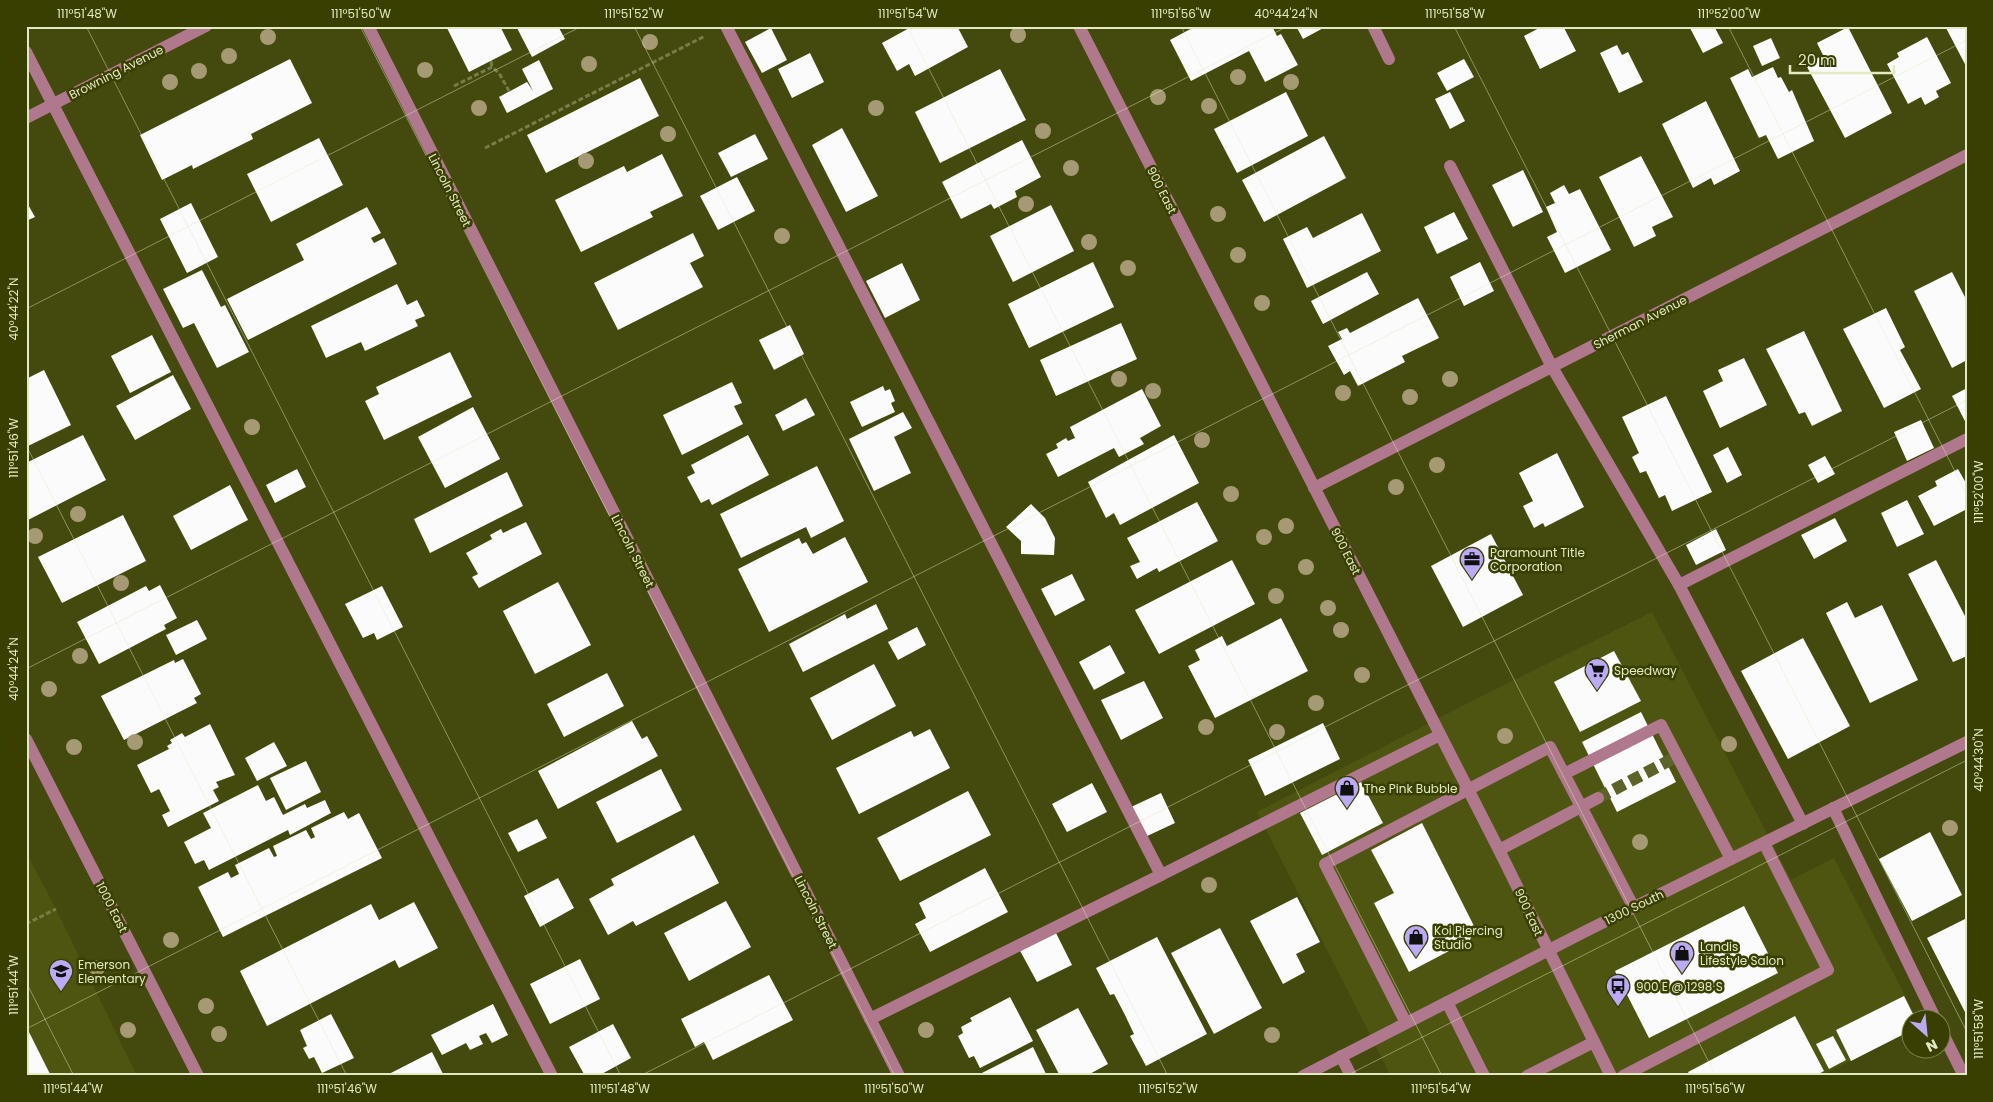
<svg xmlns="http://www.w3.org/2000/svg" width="1993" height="1102" font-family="Poppins,sans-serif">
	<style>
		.built { fill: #4e5511 }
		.building { fill: #fbfbfb }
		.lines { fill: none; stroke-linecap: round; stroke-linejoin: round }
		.minor-tunnel { stroke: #5c6228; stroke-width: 12; stroke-dasharray: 12 6; stroke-linecap: butt }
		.path { stroke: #777d48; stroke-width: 3; stroke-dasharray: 5 2.5; stroke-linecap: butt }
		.minor { stroke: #b0788d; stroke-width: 12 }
		.tree { fill: #a69a74 }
		.ticks { fill: none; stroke: #e3e9c3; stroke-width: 1; stroke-opacity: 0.45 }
		.labels { text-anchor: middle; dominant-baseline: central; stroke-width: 5; stroke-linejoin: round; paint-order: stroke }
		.street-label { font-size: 12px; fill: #e3e9c3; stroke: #393f00 }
		.poi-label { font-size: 12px; fill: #e3e9c3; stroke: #393f00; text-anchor: start }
		.neatline { fill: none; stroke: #e3e9c3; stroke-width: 2 }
		.ticks-label { font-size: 12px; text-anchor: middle; fill: #e3e9c3 }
	</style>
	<rect width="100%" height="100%" fill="#444a0d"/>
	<!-- built -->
	<g class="built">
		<polygon points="1652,612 1791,880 1834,858 1917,1019 1910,1020 1910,1031 1820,1076 1391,1076 1257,812 1472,701"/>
		<polygon points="26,852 56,909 137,1076 26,1076"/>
	</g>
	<!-- building -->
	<g class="building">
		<polygon points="446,26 500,26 512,50 469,72"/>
		<polygon points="516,26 558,26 565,39 532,57"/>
		<polygon points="913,26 957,26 968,47 915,76 909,64 897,71 882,43"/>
		<polygon points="1196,26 1272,26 1277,36 1281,34 1298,65 1265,82 1249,51 1191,81 1170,40"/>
		<polygon points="1296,26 1327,26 1303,39"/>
		<polygon points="1543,26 1563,26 1576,51 1540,69 1524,36"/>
		<polygon points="1689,26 1714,26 1723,43 1703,53"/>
		<polygon points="1945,26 1967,26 1967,68"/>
		<polygon points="1848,27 1892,113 1845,138 1806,65 1823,55 1817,43"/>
		<polygon points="771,28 787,60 762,73 745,42"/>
		<polygon points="1927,37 1951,83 1936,91 1939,97 1925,105 1921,97 1908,104 1887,64 1899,57 1897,53"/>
		<polygon points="1771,38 1780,58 1762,66 1753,46"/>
		<polygon points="1617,45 1622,55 1628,52 1643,82 1619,93 1600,53"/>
		<polygon points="810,53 824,82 792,98 778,69"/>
		<polygon points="290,59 312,103 251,134 253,139 193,169 192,165 162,180 140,135"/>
		<polygon points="1464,59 1474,77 1447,91 1437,73"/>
		<polygon points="539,60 553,89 507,113 499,97 527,82 533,91 522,69"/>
		<polygon points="1773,67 1778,78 1781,77 1789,92 1792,90 1814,141 1778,159 1766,135 1759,138 1730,78 1748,69 1752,77"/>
		<polygon points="1000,69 1026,120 940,163 915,112"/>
		<polygon points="640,78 659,116 546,173 527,135"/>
		<polygon points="1286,92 1308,136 1237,173 1214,129"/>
		<polygon points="1450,92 1465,121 1450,129 1435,99"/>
		<polygon points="1706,101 1740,171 1714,185 1711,178 1693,188 1662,124"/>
		<polygon points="842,128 878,196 846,212 812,145"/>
		<polygon points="755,134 768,159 731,177 718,153"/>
		<polygon points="1324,136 1346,178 1264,222 1242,180"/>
		<polygon points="319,138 343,185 271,222 247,174"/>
		<polygon points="1022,140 1041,177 1015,191 1017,197 994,209 991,204 961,219 942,182"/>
		<polygon points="662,154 683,196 650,212 653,217 581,252 555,200 624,166 627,172"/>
		<polygon points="1641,156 1673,217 1652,227 1656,236 1634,247 1599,177"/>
		<polygon points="1523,170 1543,212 1513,227 1492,185"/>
		<polygon points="737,177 755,211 718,230 700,196"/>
		<polygon points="1564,185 1569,194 1580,189 1611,250 1565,273 1547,237 1557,232 1546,207 1555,203 1550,193"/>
		<polygon points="26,201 35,217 26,221"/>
		<polygon points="191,203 218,257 187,273 160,219"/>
		<polygon points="1051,205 1074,251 1013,282 990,236"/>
		<polygon points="367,207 381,233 371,238 374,243 384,238 397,264 248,340 227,299 304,260 296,244"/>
		<polygon points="1454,212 1468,239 1437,254 1424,227"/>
		<polygon points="1362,213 1381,251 1307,288 1283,239 1307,227 1313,238"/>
		<polygon points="693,233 704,256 690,263 703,287 618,330 594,283"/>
		<polygon points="1093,262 1114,307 1029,348 1008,304"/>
		<polygon points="1480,262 1494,291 1464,306 1450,277"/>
		<polygon points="902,263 920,300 885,318 866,281"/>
		<polygon points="202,270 221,307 225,305 249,352 217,368 194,323 183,328 163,289"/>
		<polygon points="1367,272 1379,294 1323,324 1311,301"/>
		<polygon points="1952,272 1967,301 1967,360 1952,368 1914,291"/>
		<polygon points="397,284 407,305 417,300 425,316 415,320 418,326 365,351 361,342 326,358 311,326"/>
		<polygon points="1418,298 1439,338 1402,356 1405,362 1358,386 1350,371 1344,375 1328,346 1342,339 1338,332 1347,328 1350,333"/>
		<polygon points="1886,308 1905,347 1900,350 1921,389 1884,408 1843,329"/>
		<polygon points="1121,323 1137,359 1056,396 1040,360"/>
		<polygon points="790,325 804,354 774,370 759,340"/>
		<polygon points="1804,331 1842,411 1812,426 1805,412 1799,414 1766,349"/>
		<polygon points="152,335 171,372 130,393 111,356"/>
		<polygon points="450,352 472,397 384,440 365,401 379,394 376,387"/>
		<polygon points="1744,358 1767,405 1720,428 1703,391 1723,381 1718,370"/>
		<polygon points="44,370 71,425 26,447 26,379"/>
		<polygon points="173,375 191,409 135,440 116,406"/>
		<polygon points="732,382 742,403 734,406 743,424 682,455 663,415"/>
		<polygon points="883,386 885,391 890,389 895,401 891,403 895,412 862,427 850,402"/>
		<polygon points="1967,388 1967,425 1952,396"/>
		<polygon points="1142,389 1161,426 1140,438 1144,444 1119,457 1114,448 1058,477 1046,454 1058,448 1056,444 1066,438 1068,441 1075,438 1070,427"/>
		<polygon points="1666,396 1712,492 1672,511 1665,495 1659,498 1646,471 1640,473 1632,457 1639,453 1622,417"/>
		<polygon points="806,398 815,415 783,431 775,415"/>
		<polygon points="473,407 500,459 445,488 418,437"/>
		<polygon points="903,412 912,428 894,437 911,473 874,491 849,439"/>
		<polygon points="1921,420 1934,448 1907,461 1894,432"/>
		<polygon points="83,435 106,480 26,521 26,463"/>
		<polygon points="748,435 769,475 712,505 709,499 701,503 687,477 695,473 691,465"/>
		<polygon points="1174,435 1199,483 1120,525 1114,513 1106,518 1088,482"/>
		<polygon points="1728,447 1742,475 1727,483 1713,455"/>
		<polygon points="1557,453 1584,507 1545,527 1543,523 1534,528 1523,506 1533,501 1519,473"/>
		<polygon points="1825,456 1835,474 1818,483 1808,465"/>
		<polygon points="817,466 844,521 811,538 806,527 741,558 720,514"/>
		<polygon points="297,469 306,487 275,503 266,485"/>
		<polygon points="1958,469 1967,485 1967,509 1934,526 1918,496 1937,486 1935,481"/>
		<polygon points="507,472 523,506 430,553 414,519"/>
		<polygon points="230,485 248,520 191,550 173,516"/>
		<polygon points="1907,500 1924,534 1897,547 1881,513"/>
		<polygon points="1197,502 1218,541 1159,572 1157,568 1137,579 1130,566 1140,562 1127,538"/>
		<polygon points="1031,504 1045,518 1055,538 1054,555 1021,554 1021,541 1006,527"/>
		<polygon points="123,515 146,561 62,603 38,557"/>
		<polygon points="1835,518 1847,541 1814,559 1801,535"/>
		<polygon points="526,522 542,554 479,588 472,577 478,574 466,553 492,539 490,535 501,529 503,533"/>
		<polygon points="1716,529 1726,550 1696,565 1686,545"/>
		<polygon points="1491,534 1523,595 1463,627 1431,566"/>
		<polygon points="845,537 868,582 769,632 738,569 799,538 802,544 806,542 813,554"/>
		<polygon points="1232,560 1255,604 1159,654 1135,610"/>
		<polygon points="1936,560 1967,620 1967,656 1953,662 1908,574"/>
		<polygon points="1072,574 1085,600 1055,616 1041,589"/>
		<polygon points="558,582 591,645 535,674 503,611"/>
		<polygon points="160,585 177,618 164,625 166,629 99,664 77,622 146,586 149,591"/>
		<polygon points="382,586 403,627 377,640 374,633 363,638 345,604"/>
		<polygon points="1847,602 1855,618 1882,605 1918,680 1870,703 1826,613"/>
		<polygon points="876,604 888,629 803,672 789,644 845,614 847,619"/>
		<polygon points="1281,618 1308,671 1215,718 1188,666 1200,660 1195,650 1222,636 1227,646"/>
		<polygon points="197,620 207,639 176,655 166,635"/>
		<polygon points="917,627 926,645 898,660 888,642"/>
		<polygon points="1803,638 1850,726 1788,759 1741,671"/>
		<polygon points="1110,645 1125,673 1094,690 1079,662"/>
		<polygon points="1614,651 1641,701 1580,732 1554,682"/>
		<polygon points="183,659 201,694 194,698 197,703 124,740 101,696 174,660 175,663"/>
		<polygon points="874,664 896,706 832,740 810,698"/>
		<polygon points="607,673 624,706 564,737 547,704"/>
		<polygon points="1144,681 1163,718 1121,740 1101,700"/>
		<polygon points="1641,712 1676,782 1617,812 1582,742"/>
		<polygon points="632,721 642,739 647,736 658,756 558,809 538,771"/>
		<polygon points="1323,723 1340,759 1265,796 1248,760"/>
		<polygon points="210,724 235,775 216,782 219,787 213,790 219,801 168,827 162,815 170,811 159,789 151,793 137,765 169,749 167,746 172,743 170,740 182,733 185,737"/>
		<polygon points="930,729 950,768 859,814 836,768 911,731 914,737"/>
		<polygon points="274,742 287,766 257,781 245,758"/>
		<polygon points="306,761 321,792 286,810 270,778"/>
		<polygon points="661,769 682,810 617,843 596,802"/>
		<polygon points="1361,782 1383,823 1322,855 1300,813"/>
		<polygon points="1092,783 1107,812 1067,832 1052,804"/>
		<polygon points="258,785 266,801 274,797 283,815 305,804 307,808 325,800 331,813 290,835 288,830 209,870 204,860 195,864 184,842 211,828 203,813"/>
		<polygon points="968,791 991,835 900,881 877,838"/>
		<polygon points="1161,793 1175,823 1145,837 1131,807"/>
		<polygon points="344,812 348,819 359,813 382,858 223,937 198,887 228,872 231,878 239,874 235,865 269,848 274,857 277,856 273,846 306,830 311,839 315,837 311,828"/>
		<polygon points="537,819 547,838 518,852 508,833"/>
		<polygon points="1422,823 1474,926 1470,940 1409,972 1374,903 1394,893 1371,850"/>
		<polygon points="1930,832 1962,895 1912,921 1879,859"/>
		<polygon points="694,835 719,883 636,926 633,921 608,935 589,899 614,885 611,879"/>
		<polygon points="985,868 1008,912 930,952 915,924 926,918 919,903"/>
		<polygon points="558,878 574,908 540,927 524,896"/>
		<polygon points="1297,897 1320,942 1296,954 1305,972 1283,984 1250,921"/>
		<polygon points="726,901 751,947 689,981 664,933"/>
		<polygon points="414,902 438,948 399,968 395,960 267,1026 240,971 371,904 379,920"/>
		<polygon points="1744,906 1778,973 1649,1038 1615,971"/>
		<polygon points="1965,919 1967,922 1967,1016 1927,938"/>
		<polygon points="1220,928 1262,1008 1214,1034 1171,953"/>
		<polygon points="1054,929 1072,965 1037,982 1018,947"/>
		<polygon points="1157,937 1207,1034 1146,1066 1130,1036 1134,1034 1125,1015 1114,994 1110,995 1096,968"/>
		<polygon points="580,959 600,999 550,1024 530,984"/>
		<polygon points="769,975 793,1020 713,1060 704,1042 695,1047 681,1019"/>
		<polygon points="1904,996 1916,1020 1910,1020 1910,1031 1851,1061 1836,1030"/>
		<polygon points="1010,997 1033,1041 980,1068 974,1056 969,1058 958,1036 963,1033 961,1027 972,1021 970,1018"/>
		<polygon points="493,1004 508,1035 492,1043 486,1033 479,1036 483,1044 470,1050 466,1043 442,1055 431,1035"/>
		<polygon points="1078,1008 1108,1064 1086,1076 1060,1076 1036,1030"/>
		<polygon points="331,1014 354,1058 322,1073 314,1057 309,1059 303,1048 307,1046 300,1030"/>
		<polygon points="1795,1016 1824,1071 1815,1076 1690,1076 1688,1072"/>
		<polygon points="613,1024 631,1058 598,1076 585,1076 569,1047"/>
		<polygon points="26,1026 51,1076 26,1076"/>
		<polygon points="1833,1036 1846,1060 1829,1069 1816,1044"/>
		<polygon points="1033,1047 1047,1076 976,1076"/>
		<polygon points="432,1052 444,1076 385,1076"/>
	</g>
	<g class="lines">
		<!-- minor-tunnel -->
		<polyline class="minor-tunnel" points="1598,798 1678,756"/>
		<!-- path -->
		<g class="path">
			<polyline points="491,61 492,67"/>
			<polyline points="454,86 492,67 499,73 509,91"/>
			<polyline points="485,148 705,36"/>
			<polyline points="26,924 56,909"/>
		</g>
		<!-- minor -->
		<g class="minor">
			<polyline points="368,26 899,1076"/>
			<polyline points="726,26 1161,875 870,1019"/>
			<polyline points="1079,26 1499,850 1611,1076"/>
			<polyline points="1373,26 1389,59"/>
			<polyline points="26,52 552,1076"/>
			<polyline points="26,118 206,26"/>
			<polyline points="1450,166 1552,367 1679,585 1803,824"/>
			<polyline points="1314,488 1967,155"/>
			<polyline points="1679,585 1967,439"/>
			<polyline points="26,739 198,1076"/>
			<polyline points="1564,774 1661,725 1731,859"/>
			<polyline points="1833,808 1936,1020"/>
			<polyline points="1499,850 1598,798"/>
			<polyline points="1161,875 1440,735"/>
			<polyline points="1447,1002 1484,1076"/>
			<polyline points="1406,1023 1325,864 1550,747 1634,908"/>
			<polyline points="1940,1028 1964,1076"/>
			<polyline points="1341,1056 1351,1076"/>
			<polyline points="1303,1076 1588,930 1967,742"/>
			<polyline points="1527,1076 1594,1042"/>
			<polyline points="1623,1076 1828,970 1764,843"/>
		</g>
	</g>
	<!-- trees -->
	<g class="tree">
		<circle cx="1018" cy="35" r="8"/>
		<circle cx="268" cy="37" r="8"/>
		<circle cx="650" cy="42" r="8"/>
		<circle cx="229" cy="56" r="8"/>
		<circle cx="589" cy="64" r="8"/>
		<circle cx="425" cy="70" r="8"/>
		<circle cx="199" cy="71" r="8"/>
		<circle cx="1238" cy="77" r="8"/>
		<circle cx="170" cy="82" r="8"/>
		<circle cx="1291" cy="82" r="8"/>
		<circle cx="1158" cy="97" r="8"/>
		<circle cx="1209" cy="106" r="8"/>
		<circle cx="479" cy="108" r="8"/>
		<circle cx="876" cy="108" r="8"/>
		<circle cx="1043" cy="131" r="8"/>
		<circle cx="668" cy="134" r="8"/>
		<circle cx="586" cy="161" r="8"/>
		<circle cx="1071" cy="168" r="8"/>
		<circle cx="1026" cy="204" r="8"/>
		<circle cx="1218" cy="214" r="8"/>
		<circle cx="782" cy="236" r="8"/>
		<circle cx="1089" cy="242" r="8"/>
		<circle cx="1238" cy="255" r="8"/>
		<circle cx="1128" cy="268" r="8"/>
		<circle cx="1262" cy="303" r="8"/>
		<circle cx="1119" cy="379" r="8"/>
		<circle cx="1450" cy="379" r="8"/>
		<circle cx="1153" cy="391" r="8"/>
		<circle cx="1343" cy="393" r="8"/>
		<circle cx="1410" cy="397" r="8"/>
		<circle cx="252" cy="427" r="8"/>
		<circle cx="1202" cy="440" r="8"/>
		<circle cx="1437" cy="465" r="8"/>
		<circle cx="1396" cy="487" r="8"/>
		<circle cx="1231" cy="494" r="8"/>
		<circle cx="78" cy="514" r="8"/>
		<circle cx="1286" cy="526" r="8"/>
		<circle cx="35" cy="536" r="8"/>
		<circle cx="1264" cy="537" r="8"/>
		<circle cx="1306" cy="567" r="8"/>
		<circle cx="121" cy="583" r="8"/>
		<circle cx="1276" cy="596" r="8"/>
		<circle cx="1328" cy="608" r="8"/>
		<circle cx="1341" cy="630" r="8"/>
		<circle cx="80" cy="656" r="8"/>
		<circle cx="1362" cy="675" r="8"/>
		<circle cx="49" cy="689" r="8"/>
		<circle cx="1316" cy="703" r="8"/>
		<circle cx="1206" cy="727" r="8"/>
		<circle cx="1277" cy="732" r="8"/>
		<circle cx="1505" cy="736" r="8"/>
		<circle cx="135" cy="742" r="8"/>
		<circle cx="1729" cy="744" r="8"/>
		<circle cx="74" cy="747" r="8"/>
		<circle cx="1950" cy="828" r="8"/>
		<circle cx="1640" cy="842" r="8"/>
		<circle cx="1209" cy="885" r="8"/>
		<circle cx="171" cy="940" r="8"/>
		<circle cx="97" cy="968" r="8"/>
		<circle cx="206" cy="1006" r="8"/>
		<circle cx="128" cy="1030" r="8"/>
		<circle cx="926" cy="1030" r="8"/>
		<circle cx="219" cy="1034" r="8"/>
		<circle cx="1272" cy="1035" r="8"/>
	</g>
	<!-- ticks -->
	<path class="ticks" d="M86 26 621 1076M360 26 895 1076M634 26 1168 1076M907 26 1442 1076M1181 26 1716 1076M1454 26 1967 1032M1728 26 1967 495M26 309 582 26M26 445 347 1076M26 669 1288 26M26 982 74 1076M26 1029 1967 40M640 1076 1967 400M1346 1076 1967 760"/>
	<!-- icons -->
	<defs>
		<g id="office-pin" transform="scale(1.25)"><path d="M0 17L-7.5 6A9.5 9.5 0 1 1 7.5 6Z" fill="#bcaaf5" stroke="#393f00"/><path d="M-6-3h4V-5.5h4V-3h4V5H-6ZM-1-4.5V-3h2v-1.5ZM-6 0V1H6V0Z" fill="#111"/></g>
		<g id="supermarket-pin" transform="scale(1.25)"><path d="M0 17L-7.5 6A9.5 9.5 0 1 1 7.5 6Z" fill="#bcaaf5" stroke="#393f00"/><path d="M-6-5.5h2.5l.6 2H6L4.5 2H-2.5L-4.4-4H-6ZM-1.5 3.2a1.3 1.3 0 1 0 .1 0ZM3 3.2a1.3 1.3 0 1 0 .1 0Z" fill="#111"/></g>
		<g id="shop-pin" transform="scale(1.25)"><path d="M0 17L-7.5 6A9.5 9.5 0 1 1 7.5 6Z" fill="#bcaaf5" stroke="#393f00"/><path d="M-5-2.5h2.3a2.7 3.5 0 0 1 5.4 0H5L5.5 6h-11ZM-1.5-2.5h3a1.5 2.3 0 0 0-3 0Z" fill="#111"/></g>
		<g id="school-pin" transform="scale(1.25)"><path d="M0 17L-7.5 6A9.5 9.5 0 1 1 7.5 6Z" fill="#bcaaf5" stroke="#393f00"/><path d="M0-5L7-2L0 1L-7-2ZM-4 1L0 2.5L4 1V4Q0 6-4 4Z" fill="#111"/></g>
		<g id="bus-pin" transform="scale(1.25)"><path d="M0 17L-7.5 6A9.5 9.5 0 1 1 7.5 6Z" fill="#bcaaf5" stroke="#393f00"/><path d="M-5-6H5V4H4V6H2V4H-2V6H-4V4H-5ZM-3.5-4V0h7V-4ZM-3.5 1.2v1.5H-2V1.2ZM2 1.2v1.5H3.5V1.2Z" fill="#111"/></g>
	</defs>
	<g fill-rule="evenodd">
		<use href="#office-pin" x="1472" y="559"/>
		<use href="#supermarket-pin" x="1597" y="670"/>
		<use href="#shop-pin" x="1347" y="788"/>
		<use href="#shop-pin" x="1416" y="937"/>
		<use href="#shop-pin" x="1682" y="953"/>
		<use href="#school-pin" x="61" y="971"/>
		<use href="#bus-pin" x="1618" y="986"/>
	</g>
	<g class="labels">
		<!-- street labels -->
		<g class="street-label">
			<text transform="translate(116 72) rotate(-27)">Browning Avenue</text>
			<text transform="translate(450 190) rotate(63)">Lincoln Street</text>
			<text transform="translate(1162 190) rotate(63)">900 East</text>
			<text transform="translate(1640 322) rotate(-27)">Sherman Avenue</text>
			<text transform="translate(633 551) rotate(63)">Lincoln Street</text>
			<text transform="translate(1346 551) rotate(63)">900 East</text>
			<text transform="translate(112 907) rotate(63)">1000 East</text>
			<text transform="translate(1634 907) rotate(-26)">1300 South</text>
			<text transform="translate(816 912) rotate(63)">Lincoln Street</text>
			<text transform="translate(1529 912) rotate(65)">900 East</text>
		</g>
		<!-- poi labels -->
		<g class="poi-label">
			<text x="1490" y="552">Paramount Title<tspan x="1490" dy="14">Corporation</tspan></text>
			<text x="1614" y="670">Speedway</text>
			<text x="1364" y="788">The Pink Bubble</text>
			<text x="1434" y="930">Koi Piercing<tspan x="1434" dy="14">Studio</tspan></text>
			<text x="1700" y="946">Landis<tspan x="1700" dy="14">Lifestyle Salon</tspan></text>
			<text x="78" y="964">Emerson<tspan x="78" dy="14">Elementary</tspan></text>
			<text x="1636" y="986">900 E @ 1298 S</text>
		</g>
	</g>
	<!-- border -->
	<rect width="1993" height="1102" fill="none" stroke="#393f00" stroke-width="55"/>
	<!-- north arrow -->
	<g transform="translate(1926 1034) rotate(153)"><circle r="24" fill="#393f00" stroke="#7d834e"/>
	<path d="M0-4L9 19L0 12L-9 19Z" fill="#bcaaf5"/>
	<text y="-8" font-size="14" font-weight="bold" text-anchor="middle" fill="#e3e9c3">N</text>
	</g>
	<!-- scale -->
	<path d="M1790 65v8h104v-8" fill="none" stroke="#e3e9c3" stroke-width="2.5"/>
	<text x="1798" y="65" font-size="15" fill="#e3e9c3" stroke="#393f00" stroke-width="4" paint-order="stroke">20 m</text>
	<rect x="28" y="28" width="1938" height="1046" class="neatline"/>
	<g class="ticks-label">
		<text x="87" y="18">111°51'48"W</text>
		<text x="361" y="18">111°51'50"W</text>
		<text x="634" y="18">111°51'52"W</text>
		<text x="908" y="18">111°51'54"W</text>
		<text x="1181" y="18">111°51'56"W</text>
		<text x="1286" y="18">40°44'24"N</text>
		<text x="1455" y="18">111°51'58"W</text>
		<text x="1729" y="18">111°52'00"W</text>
		<text transform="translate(14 309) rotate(-90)" y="4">40°44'22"N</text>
		<text transform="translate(14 448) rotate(-90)" y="4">111°51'46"W</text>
		<text transform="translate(1979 492) rotate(-90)" y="4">111°52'00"W</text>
		<text transform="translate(14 669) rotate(-90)" y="4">40°44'24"N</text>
		<text transform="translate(1979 760) rotate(-90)" y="4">40°44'30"N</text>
		<text transform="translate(14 985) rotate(-90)" y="4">111°51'44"W</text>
		<text transform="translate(1979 1029) rotate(-90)" y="4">111°51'58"W</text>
		<text x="73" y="1093">111°51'44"W</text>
		<text x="347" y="1093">111°51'46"W</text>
		<text x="620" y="1093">111°51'48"W</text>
		<text x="894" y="1093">111°51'50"W</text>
		<text x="1168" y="1093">111°51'52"W</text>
		<text x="1441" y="1093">111°51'54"W</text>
		<text x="1715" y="1093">111°51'56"W</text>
	</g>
</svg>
